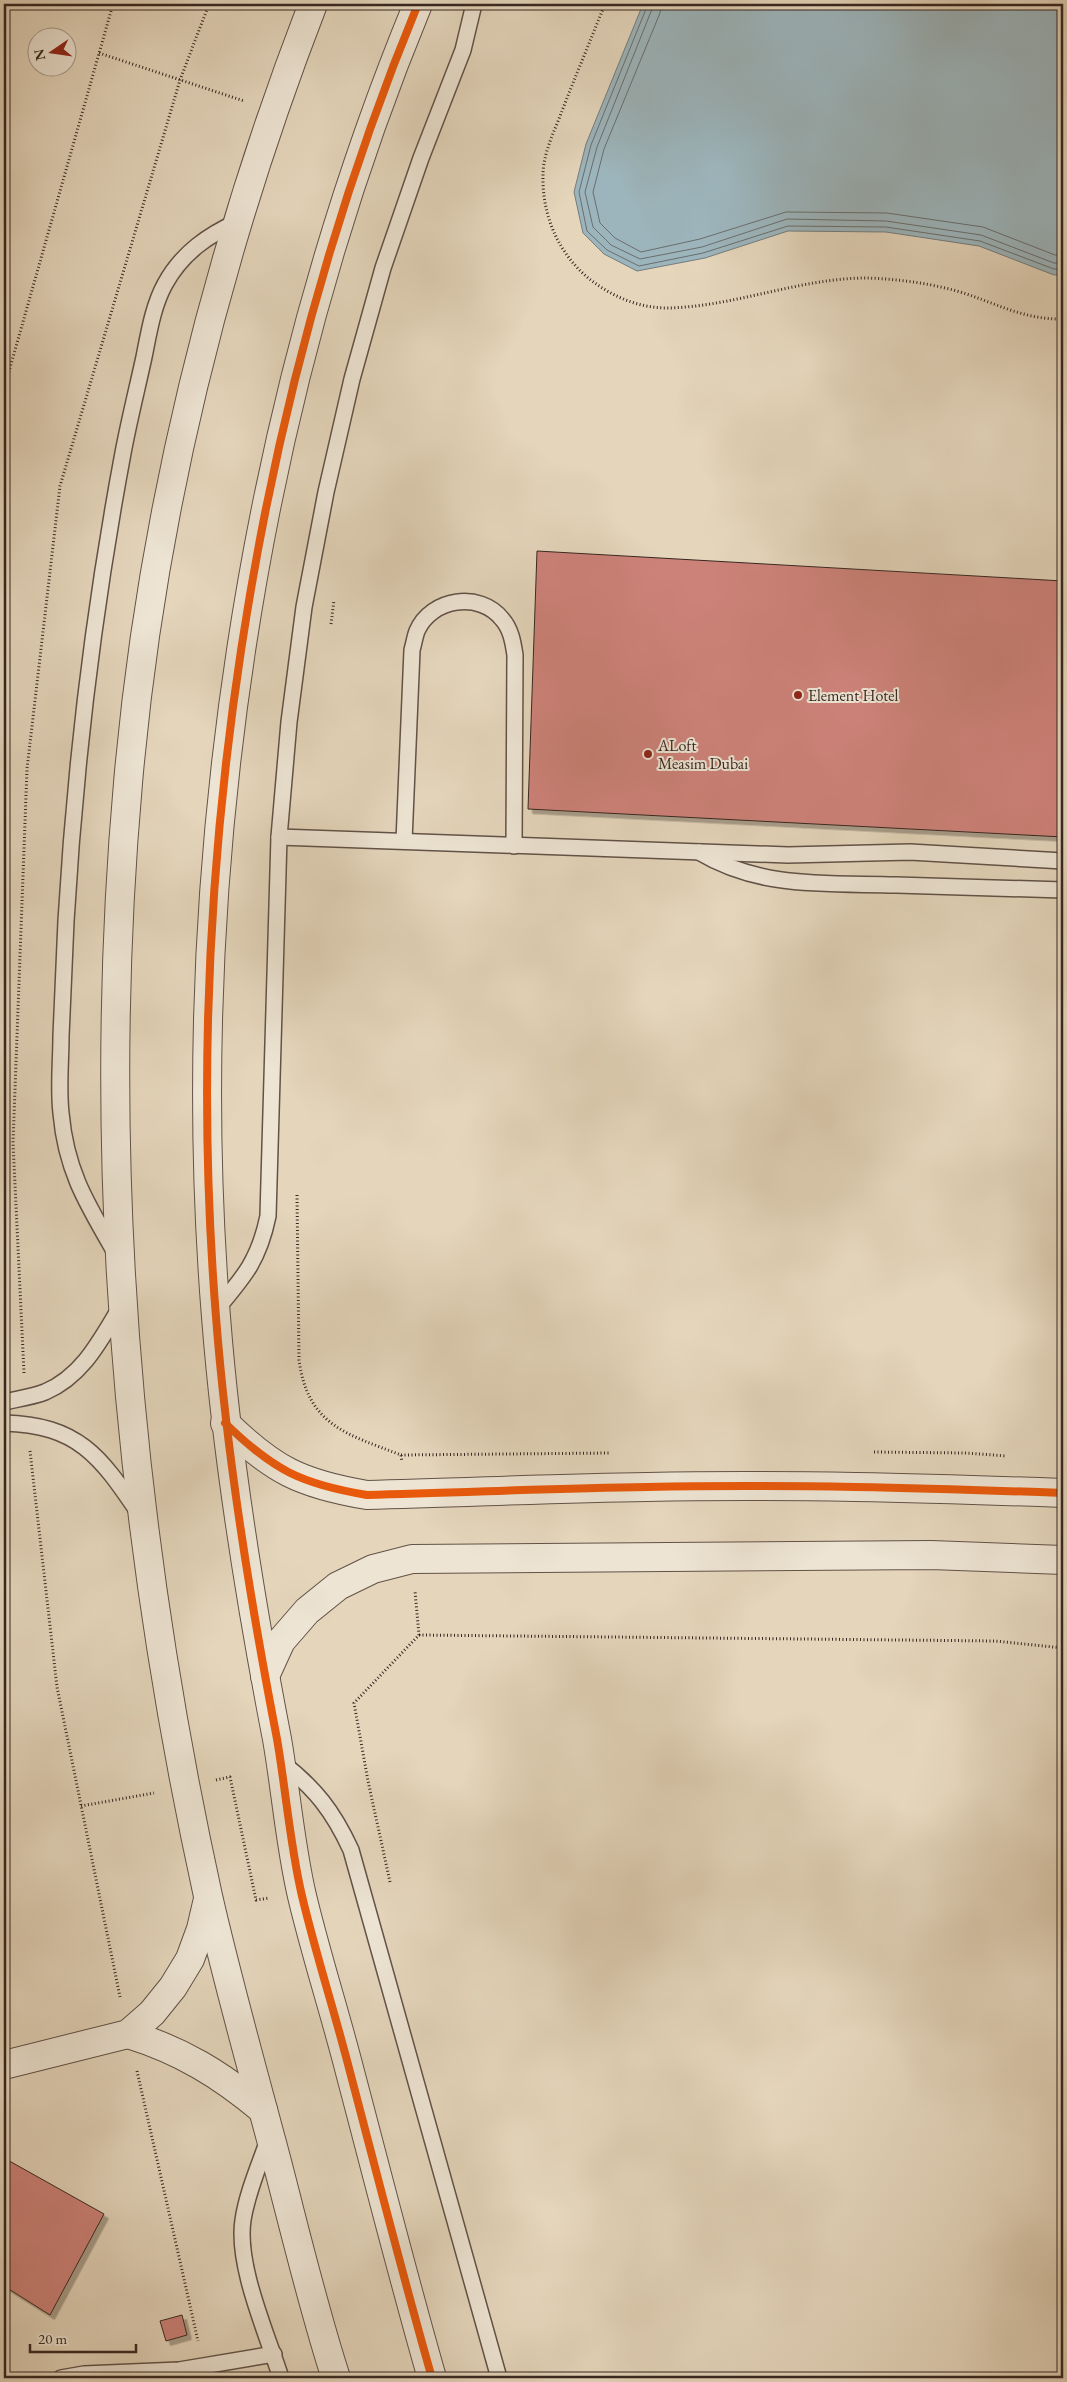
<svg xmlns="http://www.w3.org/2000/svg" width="1067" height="2382" font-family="'EB Garamond',serif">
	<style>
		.water { fill: #9cb5bc; stroke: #747c7e }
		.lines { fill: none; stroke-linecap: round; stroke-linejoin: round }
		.shore { stroke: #6a6e6e; stroke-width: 1 }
		.building { fill: #cd8279; stroke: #372721; filter: url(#shadow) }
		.service-casing { stroke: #625248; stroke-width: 18 }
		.minor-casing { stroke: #625248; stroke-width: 30 }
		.path { stroke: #372721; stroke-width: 3; stroke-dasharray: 1 2.5; stroke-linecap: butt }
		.service { stroke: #ede4d3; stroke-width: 15 }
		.minor { stroke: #ede4d3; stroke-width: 28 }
		.cycleway-casing { stroke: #ede4d3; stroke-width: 11 }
		.cycleway { stroke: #e8590c; stroke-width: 8 }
		.poi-dot { fill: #8f2418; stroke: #ede4d3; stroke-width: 2 }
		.labels { text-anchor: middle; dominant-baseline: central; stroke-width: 4; stroke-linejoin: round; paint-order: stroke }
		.poi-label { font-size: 16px; fill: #372721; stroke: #ede4d3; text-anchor: start }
	</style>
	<defs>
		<filter id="shadow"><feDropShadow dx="4.5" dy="4.5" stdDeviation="0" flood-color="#0004"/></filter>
	</defs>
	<rect width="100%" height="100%" fill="#e4d5bb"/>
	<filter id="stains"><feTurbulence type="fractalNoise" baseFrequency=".004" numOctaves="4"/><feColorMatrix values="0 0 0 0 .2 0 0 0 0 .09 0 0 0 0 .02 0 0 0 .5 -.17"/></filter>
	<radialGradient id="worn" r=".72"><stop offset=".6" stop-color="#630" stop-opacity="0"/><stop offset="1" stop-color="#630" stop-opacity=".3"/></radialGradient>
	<!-- water -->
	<polygon class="water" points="643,4 1063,4 1063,274 1054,275 979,246 886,232 788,231 705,258 637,271 604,254 583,233 574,192 586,144"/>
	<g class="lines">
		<!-- shore -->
		<g class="shore">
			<polyline points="648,4 591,145 579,192 587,231 607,250 639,266 703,253 788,226 886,227 980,241 1054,269 1063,269"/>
			<polyline points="654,4 597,147 585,192 593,227 611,245 640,259 702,247 787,219 886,221 981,235 1054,263 1063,263"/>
			<polyline points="661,4 660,13 604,149 593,192 600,223 615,238 641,252 700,239 786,212 887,213 983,227 1055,255 1063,255"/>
		</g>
	</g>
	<!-- building -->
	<g class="building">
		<polygon points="537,551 1063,581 1063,837 528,809"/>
		<polygon points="4,2158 104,2214 50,2315 4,2286"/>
		<polygon points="182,2315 187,2335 166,2341 160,2321"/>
	</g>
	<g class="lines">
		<!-- service casing -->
		<g class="service-casing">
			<g id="service">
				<polyline points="279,837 788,855 910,852 1063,861"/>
				<path d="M404 841 412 650C414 643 415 636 417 631 431 598 480 591 502 619 511 629 513 642 515 655L514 846"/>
				<path d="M699 852C761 889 826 883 896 885 951 887 1007 888 1063 890"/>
				<path d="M116 1254C87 1204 66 1171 61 1113 58 1087 61 1061 61 1036 63 998 64 959 66 921 75 764 94 608 123 453 129 421 137 389 144 357 149 332 153 306 165 284 182 253 208 235 239 221"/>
				<path d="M216 1310C244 1277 259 1260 268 1216L279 837 289 722 304 607 326 492 352 379 383 268 421 158 463 50 474 4"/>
				<path d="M4 1402C17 1399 32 1397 45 1392 83 1376 101 1339 121 1306"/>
				<path d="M4 1423C78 1425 100 1456 138 1512"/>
				<path d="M281 1762C315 1788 333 1811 351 1850L499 2378"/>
				<path d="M268 2140C259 2166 247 2193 243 2220 236 2265 267 2334 281 2378"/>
				<polyline points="61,2378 84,2374 179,2370 274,2354"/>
			</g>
		</g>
		<!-- minor casing -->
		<g class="minor-casing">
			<g id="minor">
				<path d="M313 4C217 252 151 517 128 783 95 1155 128 1531 208 1896 227 1979 250 2061 272 2143 293 2222 311 2301 336 2378"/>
				<path d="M418 4C251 408 181 882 216 1317 227 1459 250 1600 277 1739 286 1791 290 1845 302 1896 316 1955 335 2013 350 2072 377 2174 403 2277 432 2378"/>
				<path d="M225 1423C273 1470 301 1484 367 1495 460 1493 554 1488 647 1487 786 1484 925 1488 1063 1493"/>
				<polyline points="265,1676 281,1641 307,1611 338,1586 373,1569 412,1559 931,1555 1063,1560"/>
				<path d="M128 2034C182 2051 220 2074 263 2110"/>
				<polyline points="4,2065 128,2034 152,2013 173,1987 190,1959 201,1929 208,1899"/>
			</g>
		</g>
		<!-- path -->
		<g class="path">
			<path d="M605 4C591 39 576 75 562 111 555 130 543 153 543 175 542 214 557 251 587 277 609 295 637 308 667 308 734 307 799 278 867 278 897 279 928 283 957 291 994 302 1023 320 1063 319"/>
			<polyline points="99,53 244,101"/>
			<polyline points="4,389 113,4"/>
			<polyline points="331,624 334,600"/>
			<path d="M297 1195 299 1360C308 1426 347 1434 401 1455L402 1462"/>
			<polyline points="24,1373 13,1143 27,769 60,486 180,80 209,4"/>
			<polyline points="30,1451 57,1687 120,1997"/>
			<polyline points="874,1452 965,1453 1006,1456"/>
			<polyline points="401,1455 611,1453"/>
			<polyline points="419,1635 995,1641 1063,1648"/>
			<polyline points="216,1780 230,1777 256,1900 269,1898"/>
			<polyline points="81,1806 154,1793"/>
			<polyline points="390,1882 368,1781 354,1703 419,1635 415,1591"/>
			<polyline points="137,2071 198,2341"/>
		</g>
		<!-- service -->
		<use href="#service" class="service"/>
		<!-- minor -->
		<use href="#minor" class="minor"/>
		<!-- cycleway casing -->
		<g class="cycleway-casing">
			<g id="cycleway">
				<path d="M418 4C251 408 181 882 216 1317 227 1459 250 1600 277 1739 286 1791 290 1845 302 1896 316 1955 335 2013 350 2072 377 2174 403 2277 432 2378"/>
				<path d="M225 1423C273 1470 301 1484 367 1495 460 1493 554 1488 647 1487 786 1484 925 1488 1063 1493"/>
			</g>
		</g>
		<!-- cycleway -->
		<use href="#cycleway" class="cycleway"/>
	</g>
	<!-- markers -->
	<g class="poi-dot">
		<circle cx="798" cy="695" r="5"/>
		<circle cx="648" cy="754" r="5"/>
	</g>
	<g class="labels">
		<!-- poi labels -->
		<g class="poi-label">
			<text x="808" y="695">Element Hotel</text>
			<text x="658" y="745">ALoft<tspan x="658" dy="18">Measim Dubai</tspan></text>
		</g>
	</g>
	<!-- margin -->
	<rect width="1067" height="2382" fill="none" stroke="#e4d5bb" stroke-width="20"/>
	<rect x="5" y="5" width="1057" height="2372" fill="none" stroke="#372721" stroke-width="2.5"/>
	<rect x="10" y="10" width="1047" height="2362" fill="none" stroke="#372721"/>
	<!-- north arrow -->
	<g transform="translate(52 52) rotate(257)"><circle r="24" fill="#ede4d3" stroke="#a4988c"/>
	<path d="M0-4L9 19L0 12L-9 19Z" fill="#8f2418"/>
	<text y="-8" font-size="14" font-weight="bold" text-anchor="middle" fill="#372721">N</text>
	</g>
	<!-- scale -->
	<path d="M30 2344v8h106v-8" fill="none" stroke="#372721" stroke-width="2.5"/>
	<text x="38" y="2344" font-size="15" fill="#372721" stroke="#ede4d3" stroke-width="4" paint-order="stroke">20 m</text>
	<rect width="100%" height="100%" filter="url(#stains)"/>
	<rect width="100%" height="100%" fill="url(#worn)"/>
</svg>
